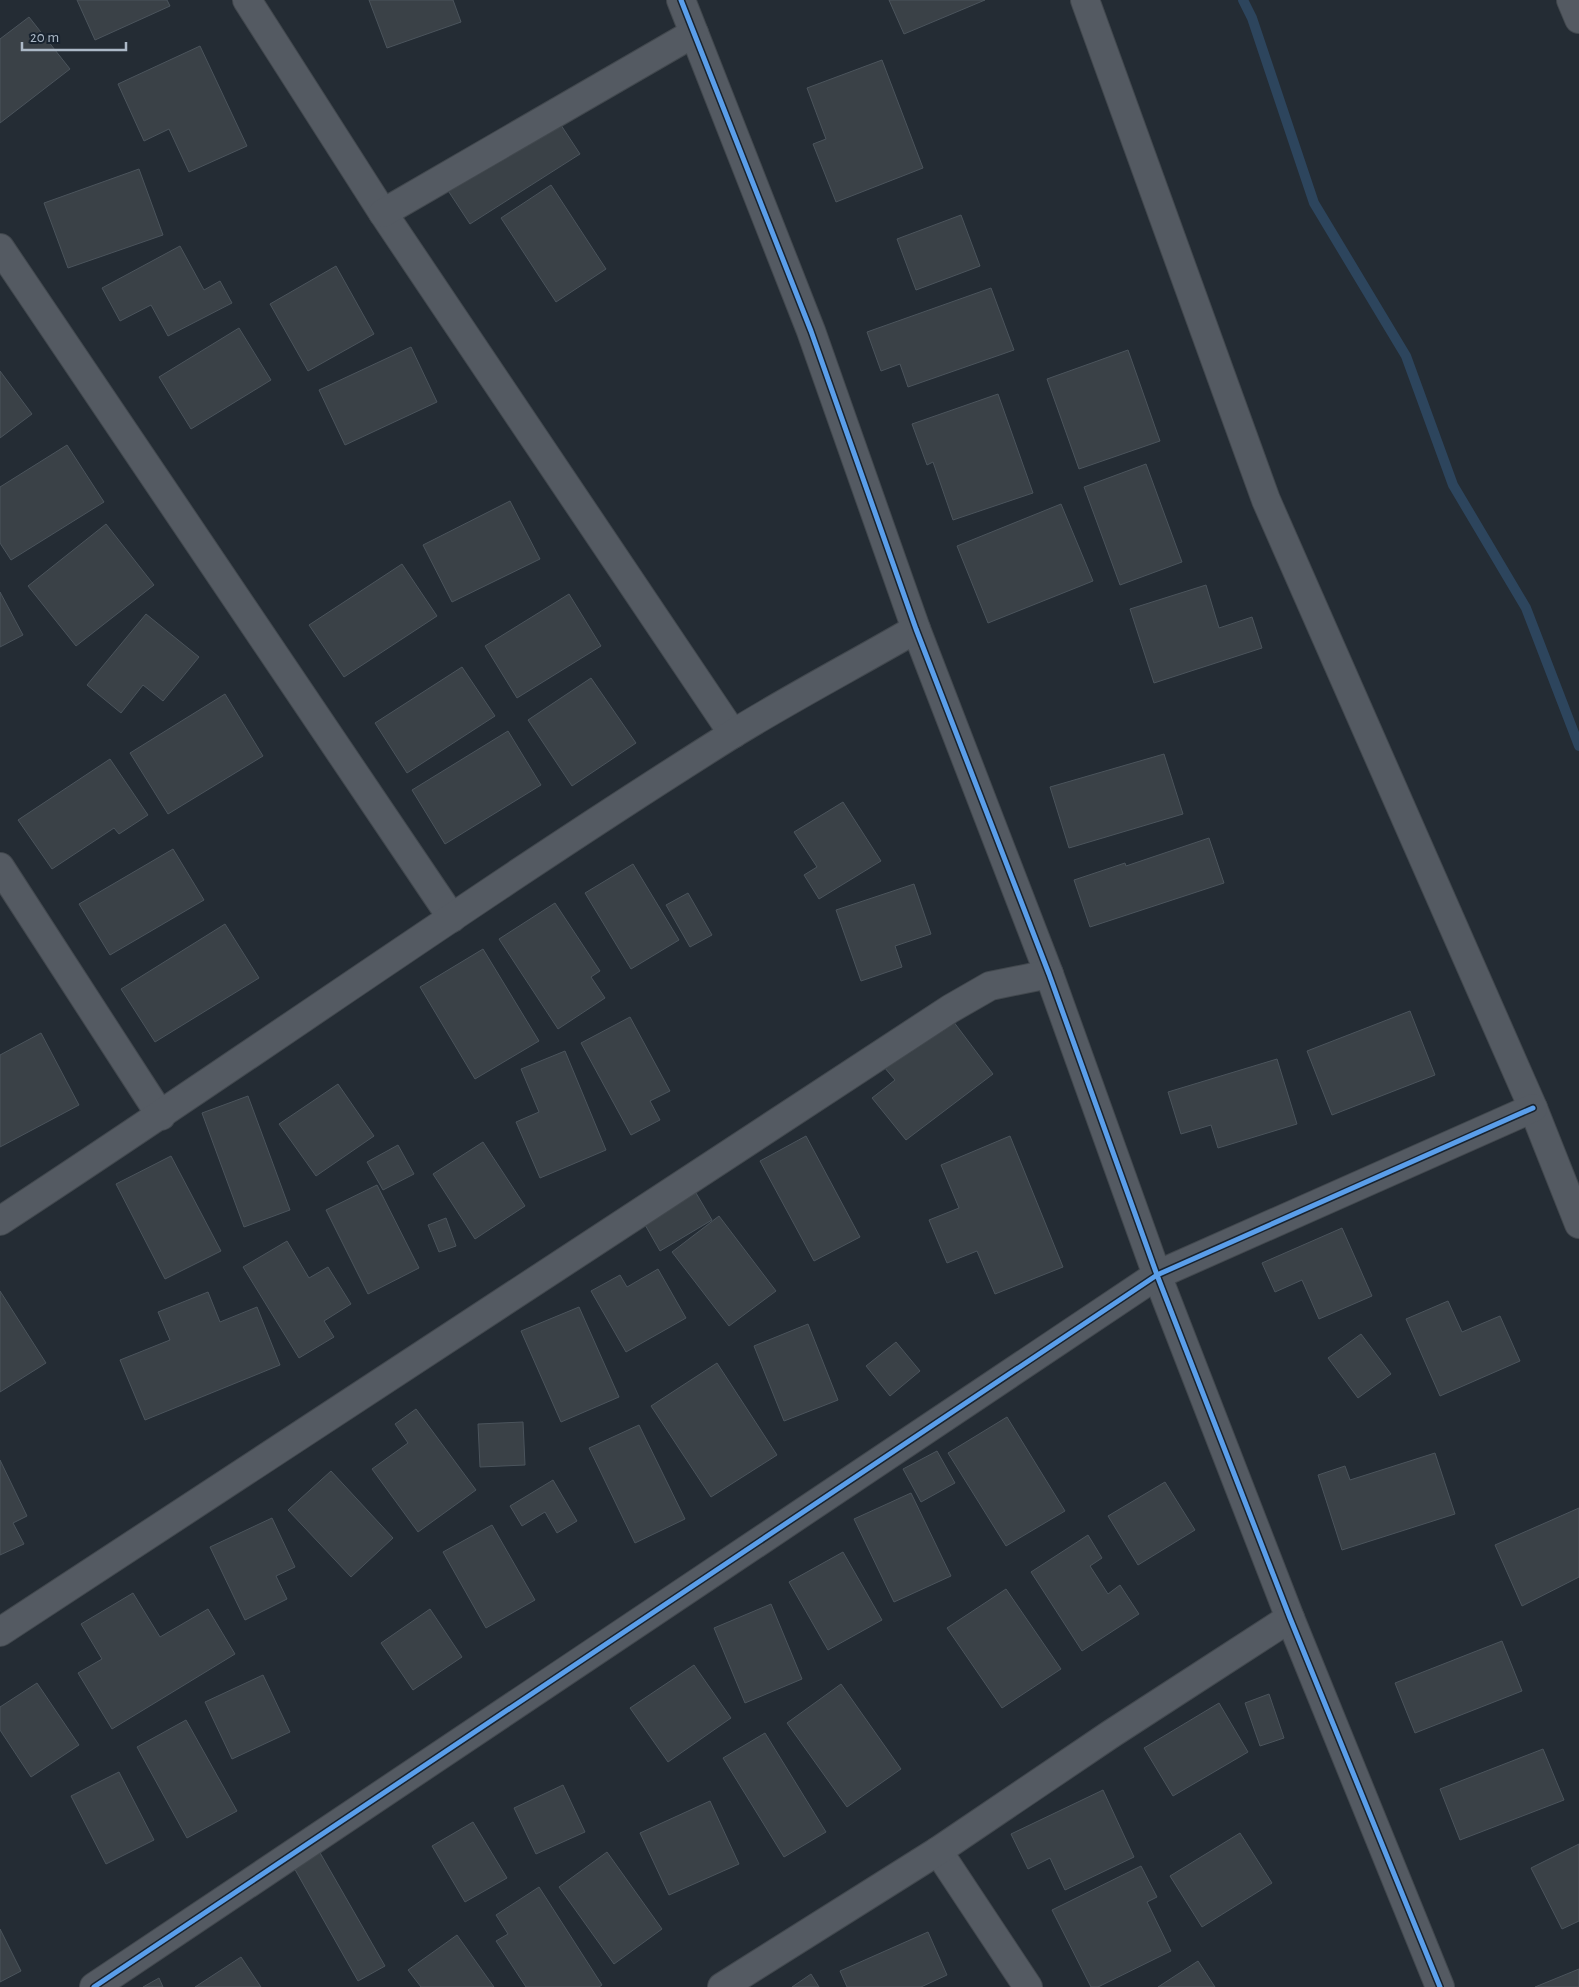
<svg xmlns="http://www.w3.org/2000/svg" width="1579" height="1987" font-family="'Alegreya Sans',sans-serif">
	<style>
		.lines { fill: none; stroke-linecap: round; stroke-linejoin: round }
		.stream { stroke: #2d455d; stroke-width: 10 }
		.building { fill: #3a4147; stroke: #4b545c }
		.street-casing { stroke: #42484e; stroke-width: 30 }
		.street { stroke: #545a62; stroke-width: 28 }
		.cycleway-casing { stroke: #18232f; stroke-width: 8 }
		.cycleway { stroke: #5a9eea; stroke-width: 5 }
	</style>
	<rect width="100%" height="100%" fill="#242c34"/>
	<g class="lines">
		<!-- stream -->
		<polyline class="stream" points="1243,0 1252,18 1314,203 1406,356 1453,485 1526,608 1579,746"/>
	</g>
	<!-- building -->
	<g class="building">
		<polygon points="77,0 167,0 170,6 95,40"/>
		<polygon points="369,0 453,0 461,22 387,48"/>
		<polygon points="889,0 985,0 904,34"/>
		<polygon points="29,17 70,69 0,123 0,39"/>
		<polygon points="200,46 247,146 189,172 169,129 144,141 118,84"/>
		<polygon points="882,60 923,168 836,202 813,144 826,139 807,88"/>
		<polygon points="557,119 580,154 470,224 447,189"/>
		<polygon points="139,169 163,235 68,268 44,203"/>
		<polygon points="551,185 606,269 556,302 501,218"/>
		<polygon points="961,215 980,266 916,290 897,239"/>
		<polygon points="180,246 204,290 220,281 232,303 168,336 151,305 120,321 102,288"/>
		<polygon points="336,266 374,334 308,371 270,304"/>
		<polygon points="991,288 1014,350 908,387 900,364 881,371 867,332"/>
		<polygon points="239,328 271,380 191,429 159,377"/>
		<polygon points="411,347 437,402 345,445 319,390"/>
		<polygon points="1128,350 1160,441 1079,469 1047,379"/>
		<polygon points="0,371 32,414 0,438"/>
		<polygon points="998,394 1033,493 953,520 933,462 927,465 912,424"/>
		<polygon points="67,445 104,502 11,560 0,543 0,487"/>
		<polygon points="1146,464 1182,562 1120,585 1084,487"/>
		<polygon points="510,501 540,559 452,602 423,545"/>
		<polygon points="1061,504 1093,581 988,623 957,546"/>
		<polygon points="106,524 154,585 76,646 28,586"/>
		<polygon points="402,564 437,616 344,677 309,625"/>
		<polygon points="1206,585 1219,628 1252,617 1262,648 1154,683 1130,609"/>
		<polygon points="0,592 23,635 0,647"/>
		<polygon points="569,594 601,646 517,698 485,646"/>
		<polygon points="146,614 199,657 163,701 143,685 121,713 87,685"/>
		<polygon points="462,667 495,716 407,773 375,723"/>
		<polygon points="591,678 636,743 572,786 528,720"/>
		<polygon points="225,694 263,756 168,814 130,753"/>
		<polygon points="508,731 541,785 445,844 412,790"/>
		<polygon points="1164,754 1183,814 1069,848 1050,787"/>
		<polygon points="110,759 148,815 119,834 114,828 52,869 18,820"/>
		<polygon points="843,802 881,861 819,899 804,875 817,867 794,832"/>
		<polygon points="1209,838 1224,883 1090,927 1074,880 1125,863 1126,866"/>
		<polygon points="173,849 204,900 110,955 79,904"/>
		<polygon points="633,864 679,940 631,969 585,893"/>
		<polygon points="914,884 931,934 895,946 902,967 861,981 836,910"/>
		<polygon points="688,893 712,935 690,947 666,905"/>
		<polygon points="555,903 600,971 591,977 605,998 558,1029 499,939"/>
		<polygon points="225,924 259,978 155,1042 121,989"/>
		<polygon points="483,949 539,1041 475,1079 420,987"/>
		<polygon points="1410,1011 1435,1075 1332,1115 1307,1051"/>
		<polygon points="630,1017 670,1091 650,1101 660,1120 631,1135 581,1043"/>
		<polygon points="950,1017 993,1074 906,1140 872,1098 895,1080 884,1067"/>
		<polygon points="41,1033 79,1105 0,1147 0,1055"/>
		<polygon points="565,1051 606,1150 540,1178 516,1122 539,1112 521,1069"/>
		<polygon points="1277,1059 1297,1124 1218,1148 1211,1125 1181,1134 1168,1092"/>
		<polygon points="338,1084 374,1136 316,1176 279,1124"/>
		<polygon points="248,1096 290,1210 244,1227 202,1113"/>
		<polygon points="806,1136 860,1237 814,1261 760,1161"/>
		<polygon points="1010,1136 1063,1267 995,1294 977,1251 947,1263 929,1220 959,1208 941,1165"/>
		<polygon points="483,1142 525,1206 475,1239 433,1174"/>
		<polygon points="398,1145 414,1174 383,1190 367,1162"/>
		<polygon points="171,1156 221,1251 165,1279 116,1184"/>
		<polygon points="377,1185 419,1268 368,1294 326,1210"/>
		<polygon points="696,1193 712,1220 660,1251 644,1223"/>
		<polygon points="719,1216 776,1291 729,1326 672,1252"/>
		<polygon points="446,1218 456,1246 439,1252 428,1225"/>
		<polygon points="1342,1228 1372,1296 1319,1319 1302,1280 1275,1292 1262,1263"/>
		<polygon points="287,1241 309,1278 328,1267 351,1304 324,1321 334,1337 299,1358 243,1267"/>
		<polygon points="658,1269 686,1318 626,1352 591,1291 620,1275 627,1287"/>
		<polygon points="0,1291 46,1363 0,1392"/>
		<polygon points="208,1292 220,1322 257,1307 280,1365 145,1420 120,1360 170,1340 158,1312"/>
		<polygon points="1448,1301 1462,1332 1500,1316 1520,1361 1440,1396 1406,1319"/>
		<polygon points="579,1307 619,1397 561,1422 521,1331"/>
		<polygon points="808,1324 838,1400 784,1421 754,1346"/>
		<polygon points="1361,1334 1391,1374 1358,1398 1328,1358"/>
		<polygon points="896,1342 920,1371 890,1396 866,1366"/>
		<polygon points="717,1363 777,1455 711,1497 651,1406"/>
		<polygon points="416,1409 476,1490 418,1532 372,1469 408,1443 395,1424"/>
		<polygon points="1007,1417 1065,1511 1006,1546 948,1453"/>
		<polygon points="523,1422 525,1465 480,1467 478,1424"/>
		<polygon points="639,1425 685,1519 635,1543 589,1448"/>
		<polygon points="937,1451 955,1483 921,1502 903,1469"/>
		<polygon points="1435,1453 1455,1514 1342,1550 1318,1475 1345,1466 1350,1480"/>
		<polygon points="0,1460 27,1516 13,1523 24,1544 0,1555"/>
		<polygon points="331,1471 393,1538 351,1577 288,1510"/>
		<polygon points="553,1480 577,1521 557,1533 545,1512 522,1526 510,1506"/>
		<polygon points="1165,1482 1195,1530 1138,1565 1108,1516"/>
		<polygon points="911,1493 951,1576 894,1602 854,1519"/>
		<polygon points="1579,1508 1579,1577 1522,1606 1495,1545"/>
		<polygon points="272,1518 295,1567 276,1576 287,1599 245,1620 210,1547"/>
		<polygon points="492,1525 535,1600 486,1628 443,1552"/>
		<polygon points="1088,1535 1102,1558 1090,1566 1108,1594 1120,1585 1139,1614 1082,1651 1031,1572"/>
		<polygon points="843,1552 882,1620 828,1650 789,1582"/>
		<polygon points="1006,1589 1061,1669 1002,1708 947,1628"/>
		<polygon points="133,1593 160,1637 208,1609 235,1654 112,1729 78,1673 102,1659 81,1624"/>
		<polygon points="771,1604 802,1679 745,1703 714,1628"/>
		<polygon points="430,1609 462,1657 413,1690 381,1643"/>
		<polygon points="1502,1641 1522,1691 1415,1733 1395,1683"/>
		<polygon points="694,1665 731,1718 668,1762 630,1708"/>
		<polygon points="263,1675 290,1732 232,1759 205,1702"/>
		<polygon points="37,1683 79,1745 31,1777 0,1730 0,1707"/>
		<polygon points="841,1684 901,1769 847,1807 787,1723"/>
		<polygon points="1269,1694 1284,1738 1260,1746 1245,1703"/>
		<polygon points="1219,1703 1248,1752 1173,1796 1144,1748"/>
		<polygon points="186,1720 237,1811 187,1838 137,1747"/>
		<polygon points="765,1733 826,1832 784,1857 723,1758"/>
		<polygon points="1543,1749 1564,1800 1460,1840 1440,1789"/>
		<polygon points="119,1772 154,1840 106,1864 71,1796"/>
		<polygon points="563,1785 585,1832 536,1854 514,1808"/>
		<polygon points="1103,1790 1134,1857 1065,1890 1050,1858 1028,1869 1011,1834"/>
		<polygon points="710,1801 739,1864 669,1895 640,1833"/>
		<polygon points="473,1822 507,1878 465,1902 432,1846"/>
		<polygon points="1240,1833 1272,1883 1202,1927 1170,1876"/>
		<polygon points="1579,1844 1579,1921 1562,1929 1531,1868"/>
		<polygon points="319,1851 385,1966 358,1981 293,1866"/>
		<polygon points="607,1852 662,1929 614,1964 559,1887"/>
		<polygon points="1141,1866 1157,1897 1147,1902 1171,1951 1098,1987 1091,1987 1052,1910"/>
		<polygon points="539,1887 602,1985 599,1987 526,1987 496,1941 508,1934 496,1915"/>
		<polygon points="0,1929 21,1971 0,1982"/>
		<polygon points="928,1932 947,1975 921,1987 847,1987 840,1971"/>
		<polygon points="457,1935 494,1987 421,1987 408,1970"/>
		<polygon points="241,1957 261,1987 195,1987"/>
		<polygon points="1198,1961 1215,1987 1158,1987"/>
		<polygon points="1579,1969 1579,1987 1535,1987"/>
		<polygon points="811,1974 819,1987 792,1987"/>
		<polygon points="159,1978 163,1987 143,1987"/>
	</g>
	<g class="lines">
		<!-- street casing -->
		<g class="street-casing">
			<g id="street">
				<polyline points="247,0 383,213 733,734"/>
				<polyline points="681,0 811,331 916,629 1049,974 1157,1275 1290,1618 1440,1987"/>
				<polyline points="1085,0 1266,500 1533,1108 1579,1224"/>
				<polyline points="1571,0 1579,19"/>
				<polyline points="383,213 694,33"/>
				<polyline points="0,248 452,918"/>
				<polyline points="0,867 161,1116"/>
				<path d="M0 1221C245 1061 483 891 731 735 791 698 854 665 916 629"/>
				<polyline points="0,1632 950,1009 990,986 1049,974"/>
				<polyline points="938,1851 1028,1987"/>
				<polyline points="94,1987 1157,1275 1533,1108"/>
				<polyline points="722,1987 938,1851 1111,1734 1290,1618"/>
			</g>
		</g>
		<!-- street -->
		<use href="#street" class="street"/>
		<!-- cycleway casing -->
		<g class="cycleway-casing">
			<g id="cycleway">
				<polyline points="681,0 811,331 916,629 1049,974 1157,1275 1290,1618 1440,1987"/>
				<polyline points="94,1987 1157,1275 1533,1108"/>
			</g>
		</g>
		<!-- cycleway -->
		<use href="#cycleway" class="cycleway"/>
	</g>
	<!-- scale -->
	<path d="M22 42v8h104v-8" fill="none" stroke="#acb9c7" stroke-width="2.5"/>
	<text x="30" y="42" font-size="15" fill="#acb9c7" stroke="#18232f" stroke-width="4" paint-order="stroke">20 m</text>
</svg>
